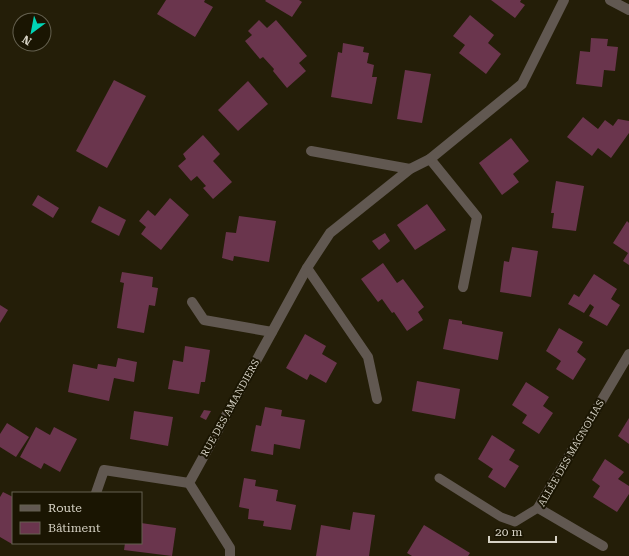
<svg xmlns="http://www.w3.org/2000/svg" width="629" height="556" font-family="'Roboto Serif',serif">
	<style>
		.building { fill: #6a354d }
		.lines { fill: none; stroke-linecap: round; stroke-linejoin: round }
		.lane { stroke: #615851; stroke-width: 9 }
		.street { stroke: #615851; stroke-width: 10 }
		.labels { text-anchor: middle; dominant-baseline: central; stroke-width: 4; stroke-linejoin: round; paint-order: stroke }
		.street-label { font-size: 10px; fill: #d6d2c5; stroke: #1a1502 }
	</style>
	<rect width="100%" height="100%" fill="#241e08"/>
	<!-- building -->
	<g class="building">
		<polygon points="166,0 205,0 204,2 213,7 195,37 157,14"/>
		<polygon points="266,0 299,0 302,2 292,17 265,1"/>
		<polygon points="491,0 521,0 520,2 525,5 515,18"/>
		<polygon points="470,15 494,35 488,43 501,54 486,74 459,53 465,45 453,36"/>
		<polygon points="259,20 267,28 276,20 307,56 299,63 306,71 287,88 273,71 274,69 263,57 260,59 245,41 252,35 248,31"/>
		<polygon points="591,38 608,39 607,46 618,47 615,71 604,70 602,87 576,84 580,51 590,52"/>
		<polygon points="343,43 364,47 363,52 369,53 367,63 374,65 372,77 377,77 372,104 331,97 338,52 342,53"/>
		<polygon points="405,70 431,74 422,123 397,119"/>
		<polygon points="114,80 146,96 107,168 76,151"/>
		<polygon points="248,81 268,104 238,131 218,110"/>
		<polygon points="583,117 598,129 605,120 613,126 618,119 629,121 629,133 611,158 598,148 592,156 567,137"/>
		<polygon points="203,135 220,154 213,161 232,182 213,199 203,188 206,186 197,176 191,181 178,166 186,159 183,154"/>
		<polygon points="511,138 529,161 513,174 519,182 502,195 479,163"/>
		<polygon points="556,181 584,186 576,231 552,228 554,213 551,213"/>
		<polygon points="38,195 59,208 53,218 32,205"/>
		<polygon points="170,198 189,215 161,250 141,234 146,227 139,221 148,210 155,216"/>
		<polygon points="427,204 446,230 415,250 397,225"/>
		<polygon points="99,206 126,220 119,236 91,222"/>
		<polygon points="239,216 276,221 269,262 234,256 233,261 222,258 226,232 236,233"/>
		<polygon points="627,221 629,223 629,265 623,261 628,253 613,243"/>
		<polygon points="385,233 390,241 379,250 372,241"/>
		<polygon points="512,247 538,251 531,297 500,292 504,261 509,262"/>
		<polygon points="383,263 397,283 403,279 424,307 418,312 423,320 407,331 394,312 392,313 382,299 378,302 361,279"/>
		<polygon points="122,272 153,277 152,287 158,288 155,306 149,305 144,333 117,328 124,283 120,282"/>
		<polygon points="594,274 617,289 611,299 620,305 607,326 589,316 594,307 590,304 584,313 568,304 574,294 579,297"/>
		<polygon points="0,305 8,310 0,323"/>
		<polygon points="449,319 462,321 462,324 503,332 498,360 443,349"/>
		<polygon points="559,328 583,342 577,352 586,359 573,380 556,369 561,361 546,351"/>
		<polygon points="305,334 326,346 322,354 337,363 326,383 310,374 307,380 286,368"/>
		<polygon points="185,346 210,350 205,382 201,382 199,394 168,389 173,360 183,362"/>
		<polygon points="118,358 137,362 134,382 114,378 109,401 68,392 73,364 97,369 98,364 116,367"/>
		<polygon points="417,381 460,389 455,419 412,411"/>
		<polygon points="526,382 549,397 543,406 553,413 539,434 522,423 527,415 512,405"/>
		<polygon points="265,407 282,410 281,416 305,420 300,449 274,444 273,455 251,451 256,425 261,426"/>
		<polygon points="204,410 211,411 206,420 200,417"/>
		<polygon points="134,411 173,417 168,446 130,439"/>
		<polygon points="629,418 629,444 618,436"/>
		<polygon points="7,423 29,437 16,457 0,447 0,434"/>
		<polygon points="36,427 50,435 54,427 77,439 60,472 44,463 41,469 20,457"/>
		<polygon points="492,435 515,450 509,460 519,466 505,488 488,477 493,469 478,459"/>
		<polygon points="605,459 624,472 618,479 629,486 629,494 617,512 593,497 600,486 592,480"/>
		<polygon points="244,478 256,480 255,486 278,490 276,501 296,505 291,530 263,526 264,521 248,519 249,509 239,507"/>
		<polygon points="3,492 13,497 13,541 12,544 0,537 0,497"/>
		<polygon points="353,512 375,515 369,556 316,556 321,525 350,530"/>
		<polygon points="141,523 176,528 172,556 124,550 125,543 141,543"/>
		<polygon points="424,525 470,553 468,556 412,556 407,553"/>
	</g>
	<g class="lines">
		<!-- lane -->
		<polyline class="lane" points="439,478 501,517 515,522 538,508"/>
		<!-- street -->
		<g class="street">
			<polyline points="610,0 629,10"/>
			<polyline points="311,151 410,169"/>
			<polyline points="430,159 477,217 463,287"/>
			<polyline points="307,268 368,357 377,399"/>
			<polyline points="192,302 204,320 272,332"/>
			<polyline points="96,493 104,470 189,483"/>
			<polyline points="603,546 538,508 629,354"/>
			<polyline points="230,556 230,548 189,483 272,332 307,268 330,233 410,169 430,159 522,84 564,0"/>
		</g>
	</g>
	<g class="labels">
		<!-- street labels -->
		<g class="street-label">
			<text transform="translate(230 408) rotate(-61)">RUE DES AMANDIERS</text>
			<text transform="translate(571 453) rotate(-60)">ALLÉE DES MAGNOLIAS</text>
		</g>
	</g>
	<!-- legend -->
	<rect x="12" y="492" width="130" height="52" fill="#1a1502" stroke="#656150"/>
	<rect x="20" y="505" width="20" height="6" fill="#615851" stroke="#656150"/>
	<text x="48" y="512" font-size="12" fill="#d6d2c5">Route</text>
	<rect x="20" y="522" width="20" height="12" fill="#6a354d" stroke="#656150"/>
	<text x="48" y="532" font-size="12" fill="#d6d2c5">Bâtiment</text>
	<!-- north arrow -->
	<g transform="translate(32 32) rotate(212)"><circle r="19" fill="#1a1502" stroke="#656150"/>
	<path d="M0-3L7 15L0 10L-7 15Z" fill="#00d5b7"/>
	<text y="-6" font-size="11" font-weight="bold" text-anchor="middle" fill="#d6d2c5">N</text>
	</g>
	<!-- scale -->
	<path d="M489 536v6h67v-6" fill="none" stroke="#d6d2c5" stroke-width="2"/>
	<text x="495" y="536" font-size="12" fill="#d6d2c5" stroke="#1a1502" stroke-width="3" paint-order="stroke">20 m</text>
</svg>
